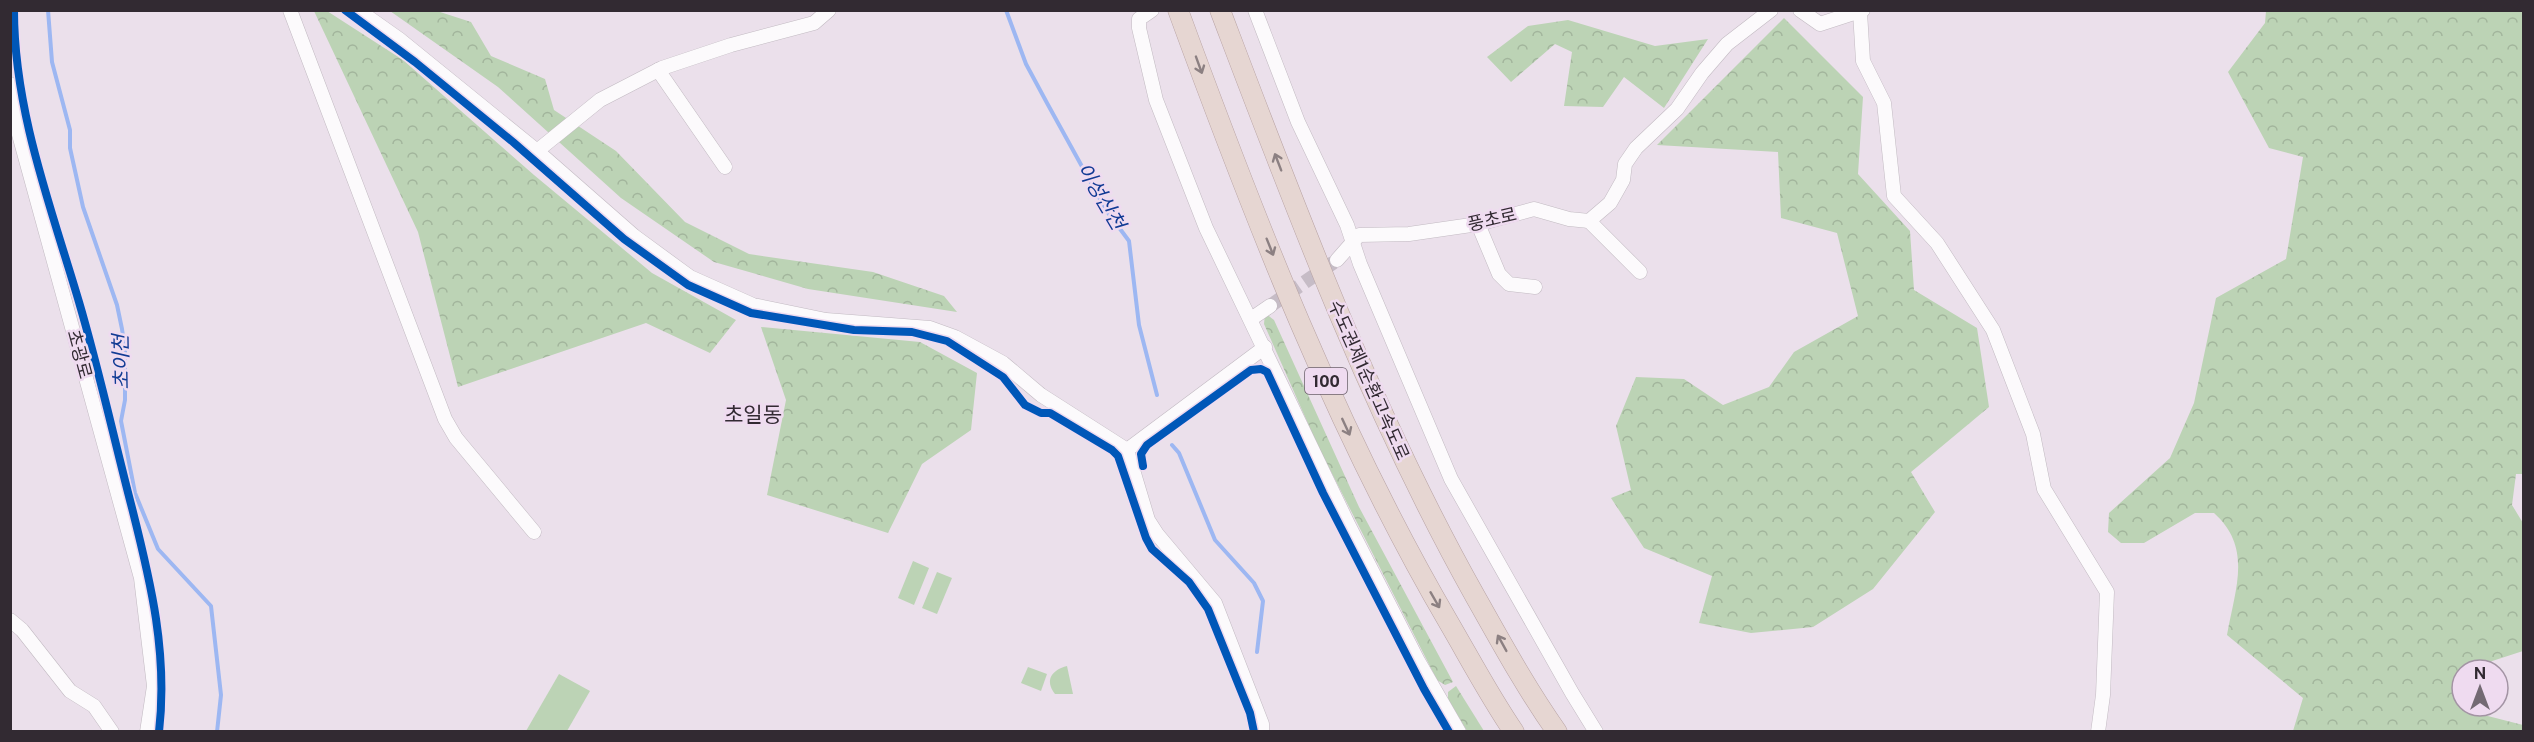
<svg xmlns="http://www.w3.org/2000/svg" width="2534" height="742" font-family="'Public Sans','Noto Sans KR',sans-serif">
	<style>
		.forest { fill: url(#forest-crowns) }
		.green { fill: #bcd3b5 }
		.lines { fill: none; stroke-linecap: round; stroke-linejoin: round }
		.stream { stroke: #9db7f2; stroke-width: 4 }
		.minor-tunnel { stroke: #c6bcc6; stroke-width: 14; stroke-dasharray: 14 7; stroke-linecap: butt }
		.minor-casing { stroke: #c2bac2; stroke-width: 15 }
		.highway-casing { stroke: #b7a2a3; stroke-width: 21 }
		.minor { stroke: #fcfafc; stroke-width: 14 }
		.highway { stroke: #e6d6d2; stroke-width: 20 }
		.cycleway-casing { stroke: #efdbf0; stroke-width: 11 }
		.cycleway { stroke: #0057b8; stroke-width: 8 }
		.oneway { stroke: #8c8082 }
		.labels { text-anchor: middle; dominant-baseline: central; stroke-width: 5; stroke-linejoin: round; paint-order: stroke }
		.shield { fill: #efdbf0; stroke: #6b5f6b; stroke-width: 1.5 }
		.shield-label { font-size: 16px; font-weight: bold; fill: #322a32 }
		.street-label { font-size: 18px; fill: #322a32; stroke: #efdbf0 }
		.water-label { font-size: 20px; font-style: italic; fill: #113b94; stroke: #efdbf0 }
		.quarter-label { font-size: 21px; fill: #322a32; stroke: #efdbf0 }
	</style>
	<defs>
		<pattern id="forest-crowns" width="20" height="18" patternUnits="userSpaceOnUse" patternTransform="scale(1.5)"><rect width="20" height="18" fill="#bcd3b5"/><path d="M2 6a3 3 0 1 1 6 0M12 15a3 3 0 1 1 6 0" fill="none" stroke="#a2b59c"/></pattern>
	</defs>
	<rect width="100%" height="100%" fill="#ebe0eb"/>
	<!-- forest -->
	<g class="forest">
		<polygon points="314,11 327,11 403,60 534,175 652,273 736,320 710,353 646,323 458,387 418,232"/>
		<polygon points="390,11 437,11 471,22 491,56 545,79 554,110 616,151 685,222 749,254 873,272 944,296 957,312 808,289 714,262 621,198 498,87"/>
		<path d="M2266 11H2523L2524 474H2516L2512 505 2523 523V651L2480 665V670H2462V706H2480V714L2523 725V731H2293L2303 698 2227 635C2235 589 2253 548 2214 513H2195L2144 543H2121L2108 532 2109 513 2170 458 2194 403 2216 298 2286 259 2303 157 2269 148 2228 72 2265 23Z"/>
		<polygon points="1784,18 1863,97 1858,174 1910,231 1914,290 1977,328 1989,407 1911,472 1935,512 1873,589 1813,627 1751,633 1699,623 1712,576 1644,548 1611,498 1631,490 1616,426 1636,377 1684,379 1723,405 1769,387 1794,352 1858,316 1837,233 1781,218 1778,152 1657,145"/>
		<polygon points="1568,20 1655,46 1708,39 1664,108 1624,77 1603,107 1564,106 1572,52 1555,44 1511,82 1487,57 1528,26"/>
		<polygon points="1265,313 1274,320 1359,507 1453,682 1445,685 1437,680 1317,444 1264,324"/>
		<polygon points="761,327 920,342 977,373 971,430 922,464 888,533 767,495 786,400"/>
		<polygon points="1456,686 1484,731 1467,731 1448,699 1448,692"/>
	</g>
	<!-- green -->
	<g class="green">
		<polygon points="913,561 929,568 914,605 898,598"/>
		<polygon points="937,572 952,578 937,614 922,608"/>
		<path d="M1067 666 1073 694H1055C1044 680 1052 670 1067 666Z"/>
		<polygon points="1028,667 1047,674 1041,691 1021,683"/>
		<polygon points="559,674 590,691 567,731 526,731"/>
	</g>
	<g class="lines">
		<!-- stream -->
		<g class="stream">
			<polyline points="48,10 52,62 70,130 70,148 83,207 117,305 122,329 125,350 125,400 121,421 135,493 158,549 211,606 221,695 217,732"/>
			<polyline points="1006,10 1026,64 1047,103 1106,210 1129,241 1139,325 1157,395"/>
			<polyline points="1172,445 1179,453 1215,540 1254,583 1263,601 1257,652"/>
		</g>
		<!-- minor-tunnel -->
		<polyline class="minor-tunnel" points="1270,306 1337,260"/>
		<!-- minor casing -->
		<g class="minor-casing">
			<g id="minor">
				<polyline points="290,10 445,419 456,438 534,532"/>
				<polyline points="358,10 399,39 537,151 634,236 690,277 753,305 826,320 930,328 955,337 1003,363 1041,395 1127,450 1148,520 1157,534 1215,603 1262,724 1262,732"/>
				<polyline points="1152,10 1139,19 1139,28 1156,100 1206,228 1349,526 1417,659 1459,732"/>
				<polyline points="1255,10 1298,122 1347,225 1360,264 1451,479 1572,693 1596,732"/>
				<polyline points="1800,10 1820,24 1863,10"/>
				<polyline points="1860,12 1863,61 1884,103 1894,196 1937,243 1993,330 2033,434 2044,489 2107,592 2103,695 2098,732"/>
				<polyline points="658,70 725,167"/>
				<polyline points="10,84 15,120 141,578 154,686 147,732"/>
				<polyline points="537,151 600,100 662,68 731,45 814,23 829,10"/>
				<polyline points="1589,221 1640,272"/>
				<polyline points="1478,224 1499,274 1509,284 1535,287"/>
				<polyline points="1337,260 1359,235 1409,234 1478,224 1534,209 1569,219 1589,221 1610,203 1623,180 1625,164 1636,148 1677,109 1702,73 1727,44 1771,10"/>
				<polyline points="1251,319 1270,306"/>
				<polyline points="1127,450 1265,347"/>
				<polyline points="10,620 22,630 70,691 94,706 112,732"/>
			</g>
		</g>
		<!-- highway casing -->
		<g class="highway-casing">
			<g id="highway">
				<path d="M1178 10C1255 220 1336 430 1449 623 1470 659 1490 697 1514 732"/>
				<path d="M1220 10C1296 210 1370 409 1475 596 1501 642 1526 688 1557 732"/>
			</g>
		</g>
		<!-- minor -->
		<use href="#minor" class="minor"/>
		<!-- highway -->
		<use href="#highway" class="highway"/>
		<!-- cycleway casing -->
		<g class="cycleway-casing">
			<g id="cycleway">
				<path d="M14 10C14 111 51 207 79 302 99 370 114 439 132 508 151 583 168 654 159 732"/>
				<polyline points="345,10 415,62 513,142 624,239 688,285 751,313 854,330 912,332 947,341 1003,377 1025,405 1041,413 1050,413 1112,450 1118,456 1146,538 1152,549 1189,582 1208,609 1250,713 1254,732"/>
				<polyline points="1143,466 1141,454 1147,445 1251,370 1261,369 1267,372 1323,493 1424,689 1449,732"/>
			</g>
		</g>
		<!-- cycleway -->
		<use href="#cycleway" class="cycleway"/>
	</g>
	<!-- one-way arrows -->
	<defs><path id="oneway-shaft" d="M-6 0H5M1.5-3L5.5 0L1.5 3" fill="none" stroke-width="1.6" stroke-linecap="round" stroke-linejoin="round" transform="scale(1.5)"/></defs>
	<g class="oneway">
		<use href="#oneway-shaft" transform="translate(1199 65) rotate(70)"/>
		<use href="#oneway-shaft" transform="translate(1278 162) rotate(-111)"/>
		<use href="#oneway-shaft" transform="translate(1270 247) rotate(68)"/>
		<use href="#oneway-shaft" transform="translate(1346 427) rotate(65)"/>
		<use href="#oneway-shaft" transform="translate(1435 600) rotate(60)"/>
		<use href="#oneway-shaft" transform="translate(1502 643) rotate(-119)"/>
	</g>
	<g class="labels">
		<!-- shield labels -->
		<rect class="shield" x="1305" y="368" width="42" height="26" rx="4.5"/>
		<g class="shield-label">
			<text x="1326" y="381">100</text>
		</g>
		<!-- street labels -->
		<g class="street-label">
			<text transform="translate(1492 219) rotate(-13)">풍초로</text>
			<text transform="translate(80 354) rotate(75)">초광로</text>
			<text transform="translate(1369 380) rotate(66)">수도권제1순환고속도로</text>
		</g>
		<!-- water labels -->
		<g class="water-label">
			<text transform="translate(1101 196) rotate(59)">이성산천</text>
			<text transform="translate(121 362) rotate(-91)">초이천</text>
		</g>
		<!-- quarter labels -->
		<g class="quarter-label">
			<text x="753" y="414">초일동</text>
		</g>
	</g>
	<!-- border -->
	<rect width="2534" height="742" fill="none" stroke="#322a32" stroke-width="24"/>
	<!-- north arrow -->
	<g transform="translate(2480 688)"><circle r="28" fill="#efdbf0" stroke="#a394a4" stroke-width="1.5"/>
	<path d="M0-4.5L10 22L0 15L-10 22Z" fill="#736a73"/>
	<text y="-9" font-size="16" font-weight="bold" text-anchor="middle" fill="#322a32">N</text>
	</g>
</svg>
